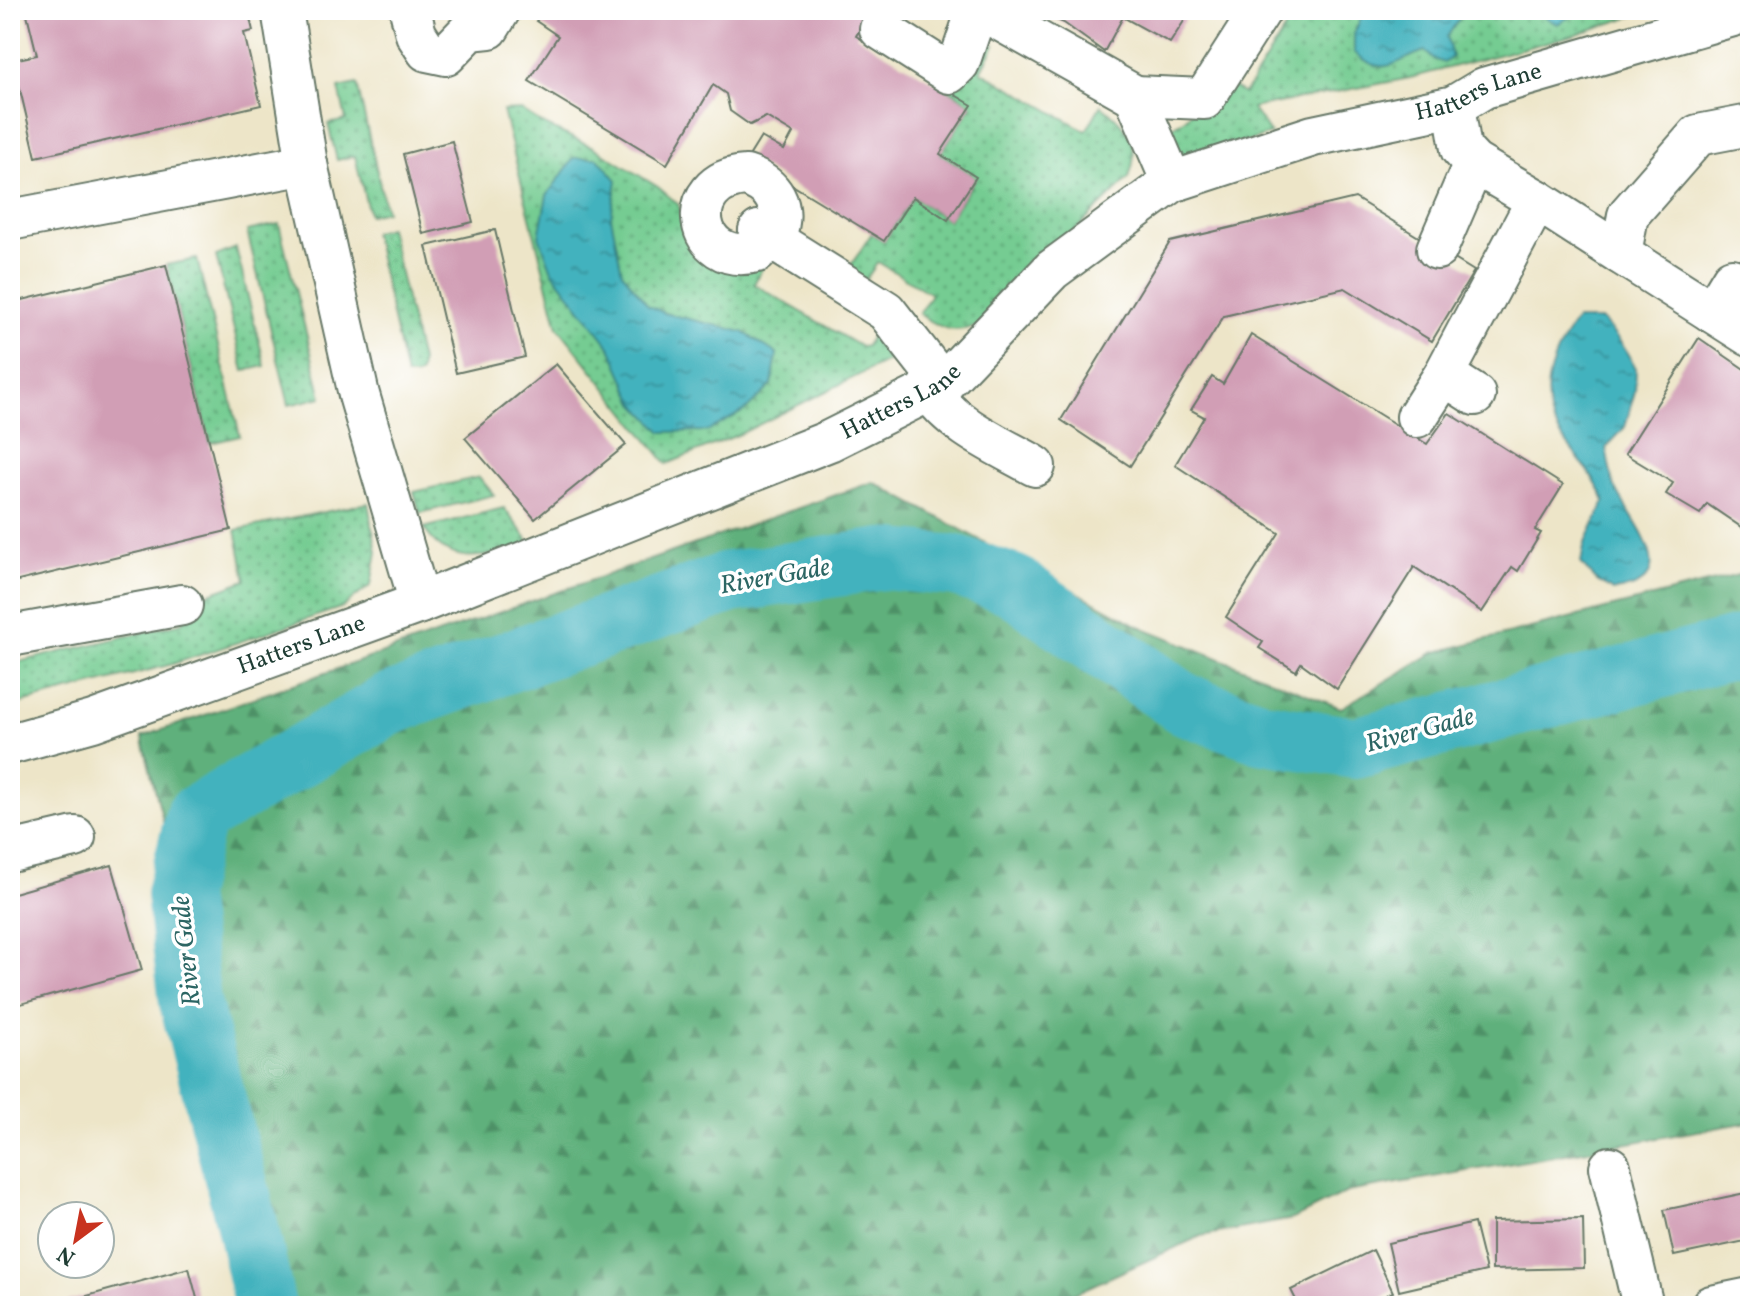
<svg xmlns="http://www.w3.org/2000/svg" width="1760" height="1316" font-family="Vollkorn,serif">
	<style>
		.grass { fill: url(#grass-dots); stroke: #4a8463; stroke-width: 2 }
		.forest { fill: url(#forest-firs); stroke: #3f7658; stroke-width: 2 }
		.water { fill: url(#water-ripples); stroke: #317879; stroke-width: 2 }
		.lines { fill: none; stroke-linecap: round; stroke-linejoin: round }
		.river { stroke: #43b2be; stroke-width: 62 }
		.building { fill: #d19eb5 }
		.minor-casing { stroke: #677868; stroke-width: 44 }
		.minor { stroke: #fff; stroke-width: 40 }
		.labels { text-anchor: middle; dominant-baseline: central; stroke-width: 7; stroke-linejoin: round; paint-order: stroke }
		.street-label { font-size: 24px; fill: #1f3d34; stroke: #fff }
		.water-label { font-size: 26px; font-style: italic; fill: #2c6664; stroke: #fff }
	</style>
	<defs>
		<pattern id="grass-dots" width="8" height="8" patternUnits="userSpaceOnUse" patternTransform="scale(2)"><rect width="8" height="8" fill="#74cc92"/><path d="M2 2h.1M6 6h.1" fill="none" stroke="#5fa778" stroke-width="1.8" stroke-linecap="round"/></pattern>
		<pattern id="forest-firs" width="22" height="20" patternUnits="userSpaceOnUse" patternTransform="scale(2)"><rect width="22" height="20" fill="#5fb07c"/><path d="M5 1l3.5 6h-7zM16 11l3.5 6h-7z" fill="#4e9066"/></pattern>
		<pattern id="water-ripples" width="26" height="14" patternUnits="userSpaceOnUse" patternTransform="scale(2)"><rect width="26" height="14" fill="#43b2be"/><path d="M2 4q2-2 4 0t4 0M15 11q2-2 4 0t4 0" fill="none" stroke="#37929b"/></pattern>
	</defs>
	<rect width="100%" height="100%" fill="#fff"/>
	<filter id="ink" filterUnits="userSpaceOnUse"><feTurbulence type="fractalNoise" baseFrequency=".0125" numOctaves="2"/><feDisplacementMap in="SourceGraphic" scale="16" xChannelSelector="R" yChannelSelector="G"/><feConvolveMatrix kernelMatrix="1 2 1 2 8 2 1 2 1" color-interpolation-filters="sRGB"/></filter>
	<filter id="wash" filterUnits="userSpaceOnUse"><feTurbulence type="fractalNoise" baseFrequency=".006" numOctaves="4" result="noise"/><feDisplacementMap in="SourceGraphic" scale="32" xChannelSelector="R" yChannelSelector="G"/><feGaussianBlur stdDeviation="1.8" result="paint"/><feColorMatrix in="noise" values="0 0 0 0 0 0 0 0 0 0 0 0 0 0 0 0 0 1.4 0 .05"/><feComposite in="paint" operator="in"/></filter>
	<g filter="url(#wash)">
		<rect width="100%" height="100%" fill="#ede5c8"/>
		<!-- grass -->
		<g class="grass">
			<polygon points="1297,10 1651,10 1574,35 1410,78 1252,108 1271,134 1193,158 1177,157 1169,133 1174,126 1186,118 1223,80 1244,94"/>
			<path d="M981 37 995 45 981 71 1086 131 1101 105C1127 126 1143 144 1128 179L977 326C949 334 943 329 919 314L931 294 878 262 864 282 853 274 851 265 872 233 884 241 913 197 948 220 976 178 940 154 972 105 939 83Z"/>
			<polygon points="357,84 386,211 369,215 355,156 337,160 328,124 346,120 339,88"/>
			<polygon points="521,110 544,125 593,147 658,187 678,204 694,248 764,265 754,284 861,347 866,346 875,330 899,355 740,434 667,464 558,327 503,111"/>
			<polygon points="279,224 322,397 289,405 247,231"/>
			<polygon points="389,228 421,361 420,373 416,376 406,376 373,232"/>
			<polygon points="236,248 265,366 244,371 216,256"/>
			<polygon points="197,259 240,436 210,443 166,265"/>
			<polygon points="479,477 494,495 420,513 414,492"/>
			<polygon points="368,503 377,552 371,585 343,607 173,664 10,706 10,664 182,623 191,600 246,580 236,530"/>
			<path d="M504 508 531 544C491 555 450 572 424 528Z"/>
		</g>
		<!-- forest -->
		<polygon class="forest" points="873,482 1139,626 1341,708 1433,653 1750,572 1750,1122 1347,1192 1293,1219 1201,1236 1047,1306 285,1306 142,737"/>
		<!-- water -->
		<g class="water">
			<path d="M1364 10H1481L1460 17 1447 37 1452 57 1444 63 1433 59 1425 51C1394 61 1385 79 1354 52V34Z"/>
			<polygon points="1533,10 1582,10 1557,24"/>
			<polygon points="574,158 598,158 617,180 611,217 622,272 648,305 664,313 743,332 777,354 772,385 746,410 708,431 662,432 635,403 610,347 552,271 539,236 547,195"/>
			<path d="M1576 320H1602L1621 343 1636 368 1635 391 1625 427 1606 448C1609 463 1610 478 1617 491 1635 527 1687 582 1613 591L1594 579 1581 563 1584 546 1605 501C1594 475 1576 457 1560 434 1534 395 1552 354 1576 320Z"/>
		</g>
		<g class="lines">
			<!-- river -->
			<polyline class="river" points="265,1306 246,1220 190,1002 177,894 196,816 388,705 730,582 883,559 957,566 1013,585 1184,704 1264,733 1355,748 1750,644"/>
		</g>
		<g id="blocks">
			<!-- building -->
			<g class="building">
				<polygon points="26,10 248,10 253,31 244,33 261,105 36,157 13,60 37,55"/>
				<polygon points="545,10 871,10 856,36 972,105 940,154 976,177 948,220 913,197 884,241 748,158 761,137 784,150 793,133 766,117 750,125 730,111 726,94 713,85 667,164 529,81 558,36 536,21"/>
				<polygon points="1034,10 1191,10 1170,43 1123,17 1104,52 1064,23"/>
				<polygon points="452,141 473,222 423,234 403,154"/>
				<polygon points="1355,198 1474,271 1432,341 1345,288 1224,316 1130,466 1061,420 1170,242"/>
				<polygon points="495,230 525,357 456,373 426,246"/>
				<polygon points="166,265 231,530 10,583 10,303"/>
				<polygon points="1251,335 1427,444 1449,413 1563,485 1535,530 1541,533 1518,571 1512,567 1482,612 1414,567 1337,689 1301,663 1296,671 1259,648 1263,642 1226,617 1279,533 1175,465 1204,417 1191,410 1212,377 1223,384"/>
				<polygon points="1699,338 1750,373 1750,533 1707,504 1700,514 1666,494 1673,483 1625,454"/>
				<polygon points="556,364 626,445 535,519 465,438"/>
				<polygon points="112,865 142,970 10,1007 10,894"/>
				<polygon points="1750,1192 1750,1240 1674,1256 1664,1210"/>
				<polygon points="1583,1219 1584,1268 1492,1270 1492,1221"/>
				<polygon points="1474,1223 1486,1271 1399,1291 1388,1243"/>
				<polygon points="1373,1250 1393,1292 1365,1306 1299,1306 1291,1290"/>
				<polygon points="189,1268 199,1306 54,1306 54,1305"/>
			</g>
		</g>
	</g>
	<g filter="url(#ink)">
		<use href="#blocks" fill-opacity="0" stroke="#677868" stroke-width="2"/>
		<g class="lines">
			<!-- minor casing -->
			<g class="minor-casing">
				<g id="minor">
					<polyline points="282,10 307,164 359,395 420,603"/>
					<polyline points="410,10 416,34 427,51 446,55 470,30 489,28 500,10"/>
					<polyline points="982,10 1135,96 1172,182"/>
					<polyline points="880,29 949,73 959,63 977,10"/>
					<polyline points="1135,96 1204,99 1261,10"/>
					<polyline points="1454,106 1461,149 1474,163 1537,200"/>
					<path d="M746 176C774 185 786 206 776 234L759 231 757 252C693 269 679 180 746 176Z"/>
					<polyline points="10,220 307,164"/>
					<polyline points="759,231 886,311 943,384"/>
					<polyline points="1437,249 1474,163"/>
					<polyline points="1621,254 1750,336"/>
					<polyline points="1712,312 1732,279"/>
					<polyline points="1444,375 1475,395"/>
					<path d="M930 391C952 426 1000 446 1035 466"/>
					<polyline points="1417,417 1444,375 1537,200 1621,254 1628,215 1698,135 1750,125"/>
					<polyline points="10,636 182,605"/>
					<path id="s1" d="M10 744 93 721 420 603 829 441 943 384 1052 270 1172 182 1313 136 1454 106 1484 88 1750 11"/>
					<polyline points="10,852 75,837"/>
					<polyline points="1610,1167 1643,1306"/>
					<polyline points="1711,1306 1750,1298"/>
				</g>
			</g>
			<!-- minor -->
			<use href="#minor" class="minor"/>
		</g>
	</g>
	<g class="labels">
		<!-- street labels -->
		<g class="street-label">
			<text stroke="none"><textPath href="#s1" startOffset="1628">Hatters Lane</textPath></text>
			<text stroke="none"><textPath href="#s1" startOffset="956">Hatters Lane</textPath></text>
			<text stroke="none"><textPath href="#s1" startOffset="308">Hatters Lane</textPath></text>
		</g>
		<!-- water labels -->
		<g class="water-label">
			<text transform="translate(775 577) rotate(-10)">River Gade</text>
			<text transform="translate(1420 731) rotate(-15)">River Gade</text>
			<text transform="translate(187 951) rotate(-96)">River Gade</text>
		</g>
	</g>
	<!-- margin -->
	<rect width="1760" height="1316" fill="none" stroke="#fff" stroke-width="40"/>
	<!-- north arrow -->
	<g transform="translate(76 1240) rotate(212)"><circle r="38" fill="#ffffff" stroke="#a5b1ae" stroke-width="2"/>
	<path d="M0-6L14 30L0 20L-14 30Z" fill="#c8321e"/>
	<text y="-12" font-size="22" font-weight="bold" text-anchor="middle" fill="#1f3d34">N</text>
	</g>
</svg>
